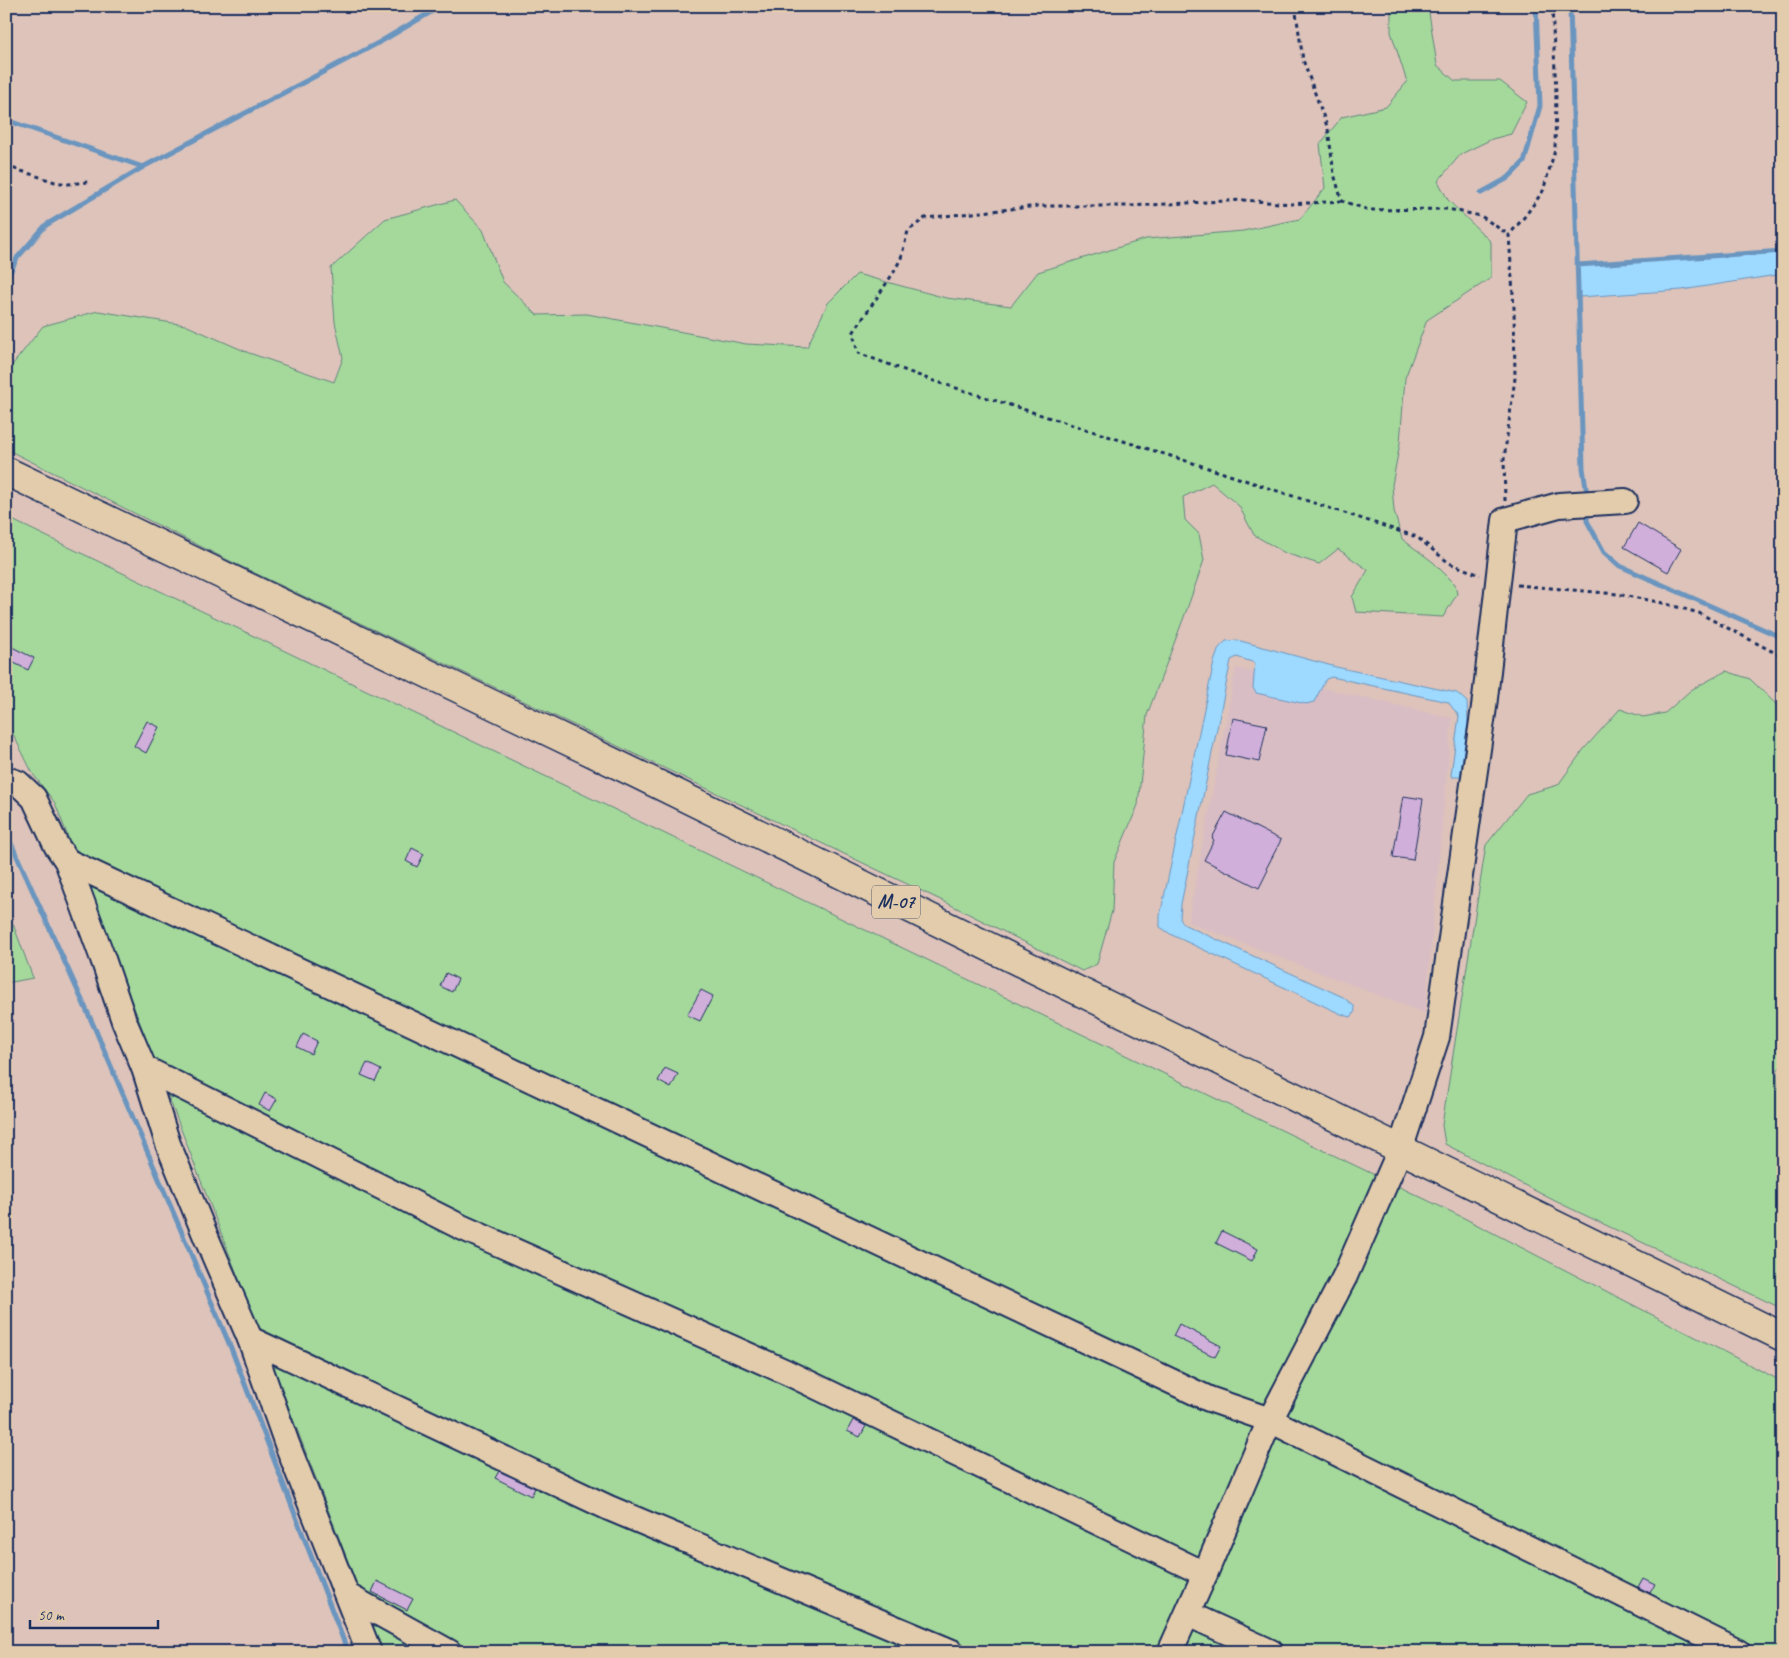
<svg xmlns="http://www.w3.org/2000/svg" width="1789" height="1658" font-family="Caveat,sans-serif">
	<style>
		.built { fill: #d9bdc4 }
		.green { fill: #a5d99b; stroke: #60847c }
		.water { fill: #9ed9ff; stroke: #6a95bf }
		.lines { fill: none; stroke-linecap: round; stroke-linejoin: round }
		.stream { stroke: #6a95bf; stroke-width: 5 }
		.building { fill: #d0afda; stroke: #1b2f5e }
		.minor-casing { stroke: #1b2f5e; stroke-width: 28 }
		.highway-casing { stroke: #1b2f5e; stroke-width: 31 }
		.path { stroke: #1b2f5e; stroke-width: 3; stroke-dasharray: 4 4; stroke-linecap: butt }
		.minor { stroke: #e3ccac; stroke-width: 24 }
		.highway { stroke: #e3ccac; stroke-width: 28 }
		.labels { text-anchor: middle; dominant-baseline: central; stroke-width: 4; stroke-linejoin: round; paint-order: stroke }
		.shield { fill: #e3ccac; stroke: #575e75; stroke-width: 1 }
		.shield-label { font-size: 19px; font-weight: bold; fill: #1b2f5e }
	</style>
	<rect width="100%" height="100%" fill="#ddc3ba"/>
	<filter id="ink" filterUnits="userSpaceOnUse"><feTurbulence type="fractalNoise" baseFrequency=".02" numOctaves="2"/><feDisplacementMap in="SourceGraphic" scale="10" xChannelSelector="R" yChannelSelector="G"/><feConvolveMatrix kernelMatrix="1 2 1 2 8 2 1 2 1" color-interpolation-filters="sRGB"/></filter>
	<g filter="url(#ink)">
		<!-- built -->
		<polygon class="built" points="1236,668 1452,718 1425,1013 1188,922"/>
		<!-- green -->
		<g class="green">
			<polygon points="1391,6 1428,6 1437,65 1455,81 1500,81 1527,102 1511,134 1492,139 1461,154 1438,181 1448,200 1491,242 1491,278 1427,320 1405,378 1400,443 1392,485 1394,511 1402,539 1433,562 1455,584 1457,594 1443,617 1356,612 1352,597 1368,570 1338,549 1319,564 1285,553 1254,535 1239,506 1212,483 1183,497 1185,520 1199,534 1204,560 1187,609 1147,715 1138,805 1114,862 1112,911 1097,964 1082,971 947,903 236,564 6,449 6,373 43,326 98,311 185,325 249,353 334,382 343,358 335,322 331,268 385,219 455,200 483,230 503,282 537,315 587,314 746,344 807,347 828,303 857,274 946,298 1011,306 1038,272 1146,239 1243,231 1300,219 1325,188 1320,144 1342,117 1386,107 1407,82 1391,32"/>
			<polygon points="6,517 1460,1216 1783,1382 1783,1652 383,1652 55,803 33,774 6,720"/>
			<polygon points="1726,671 1750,679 1783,711 1783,1065 1777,1070 1778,1088 1783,1094 1783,1309 1555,1201 1445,1144 1442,1125 1486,845 1527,794 1558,785 1584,749 1620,709 1643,717 1665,713 1691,690"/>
			<polygon points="6,905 33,978 6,983"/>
		</g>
		<!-- water -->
		<g class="water">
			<polygon points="1783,251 1783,274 1682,290 1579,297 1578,265"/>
			<polygon points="1237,640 1336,667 1457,693 1467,702 1468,723 1460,777 1452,777 1451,775 1459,716 1448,702 1332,677 1326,679 1314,702 1306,704 1256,693 1253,688 1255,663 1237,657 1231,660 1181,904 1180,919 1185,925 1343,997 1354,1006 1355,1011 1351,1017 1341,1014 1172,935 1160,927 1160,916 1214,662 1219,648 1226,641"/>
		</g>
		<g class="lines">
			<!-- stream -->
			<g class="stream">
				<polyline points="1570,6 1583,468 1586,488"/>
				<polyline points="6,120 143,167"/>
				<polyline points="1481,193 1508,178 1524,162 1540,106 1536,6"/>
				<polyline points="1578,265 1783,251"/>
				<polyline points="6,281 17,258 46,225 143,167 380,42 441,6"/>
				<polyline points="1587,515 1587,521 1604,552 1620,566 1783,638"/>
				<polyline points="6,832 96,1031 231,1348 348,1652"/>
			</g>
		</g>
		<!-- building -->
		<g class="building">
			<polygon points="1638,523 1681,549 1668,572 1624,547"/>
			<polygon points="6,644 34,658 28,670 6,659"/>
			<polygon points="1233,718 1267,725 1259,762 1226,755"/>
			<polygon points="147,721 159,727 146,753 134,746"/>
			<polygon points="1403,796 1423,799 1413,860 1393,857"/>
			<polygon points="1226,812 1281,840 1266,869 1268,870 1259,888 1204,860 1214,840 1212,838"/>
			<polygon points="412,848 424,854 417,867 406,861"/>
			<polygon points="446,973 458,979 452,992 440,986"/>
			<polygon points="701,990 713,996 700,1021 687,1015"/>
			<polygon points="303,1034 317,1041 311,1054 297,1047"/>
			<polygon points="367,1063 381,1070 375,1081 361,1075"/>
			<polygon points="665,1068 678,1074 671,1088 658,1081"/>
			<polygon points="265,1093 277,1099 270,1111 259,1105"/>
			<polygon points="1222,1231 1258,1249 1252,1261 1216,1243"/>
			<polygon points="1179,1324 1221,1346 1215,1357 1173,1336"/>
			<polygon points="853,1420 866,1426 860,1437 847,1431"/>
			<polygon points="499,1471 535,1488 531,1496 495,1478"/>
			<polygon points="1643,1578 1655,1584 1650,1593 1638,1587"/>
			<polygon points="377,1581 413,1599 407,1610 372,1592"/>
		</g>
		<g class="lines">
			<!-- minor casing -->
			<g class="minor-casing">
				<g id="minor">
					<polyline points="6,779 18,783 34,798 56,845 67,861 103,959 124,1021 144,1068 168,1144 206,1237 250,1339 287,1444 369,1652"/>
					<polyline points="67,861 1209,1399 1270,1420 1738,1652"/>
					<polyline points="144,1068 461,1227 786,1372 1205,1574"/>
					<polyline points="250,1339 609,1508 952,1652"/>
					<polyline points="348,1596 449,1652"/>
					<polyline points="1188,1614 1271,1652"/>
					<polyline points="1170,1652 1205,1574 1270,1420 1345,1276 1400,1150 1437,1037 1484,707 1505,520 1559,505 1625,501"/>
				</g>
			</g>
			<!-- highway casing -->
			<g class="highway-casing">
				<polyline id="highway" points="6,471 635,773 1783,1337"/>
			</g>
			<!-- path -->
			<g class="path">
				<polyline points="1295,6 1303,60 1328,129 1334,174 1342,201 1369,210 1448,209 1481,216 1509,235"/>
				<polyline points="6,166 55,182 68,184 88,182"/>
				<polyline points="1342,201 1291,204 1244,200 1130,206 1039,206 925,218 908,231 901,258 894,272 853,333 858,353 931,380 1199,465 1417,537 1449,563 1480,575"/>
				<polyline points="1505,501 1504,459 1515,378 1514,308 1509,235 1526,215 1543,191 1555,150 1556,93 1552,6"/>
				<polyline points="1517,585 1617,594 1659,602 1699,613 1783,657"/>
			</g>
			<!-- minor -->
			<use href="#minor" class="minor"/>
			<!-- highway -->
			<use href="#highway" class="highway"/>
		</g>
	</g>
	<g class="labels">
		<!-- shield labels -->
		<rect class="shield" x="872" y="885.5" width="48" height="33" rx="4"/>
		<g class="shield-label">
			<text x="896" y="902">М-07</text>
		</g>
	</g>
	<!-- margin -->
	<rect width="1789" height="1658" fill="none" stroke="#e3ccac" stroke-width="25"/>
	<rect x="12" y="12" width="1764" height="1633" fill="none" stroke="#1b2f5e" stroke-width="2" filter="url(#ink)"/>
	<!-- scale -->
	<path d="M30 1620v8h128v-8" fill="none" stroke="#1b2f5e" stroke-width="2.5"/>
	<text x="38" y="1620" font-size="15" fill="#1b2f5e" stroke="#e3ccac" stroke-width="4" paint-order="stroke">50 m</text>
</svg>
